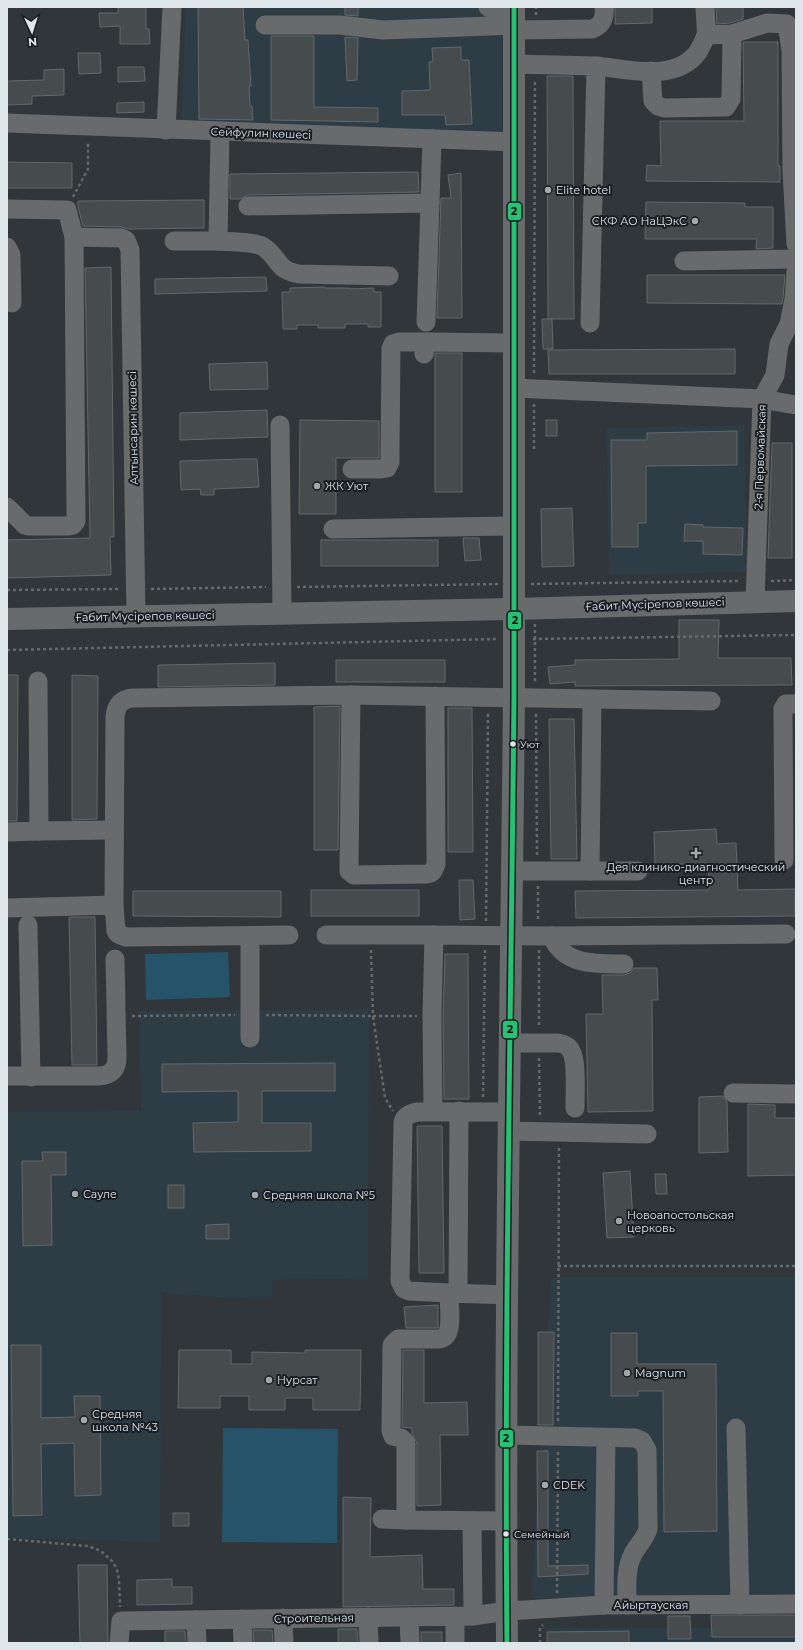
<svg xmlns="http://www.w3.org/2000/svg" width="803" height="1650" font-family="Montserrat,sans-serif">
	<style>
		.built { fill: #2d3c45 }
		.green { fill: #27536a }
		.building { fill: #464b4e; stroke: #63686b }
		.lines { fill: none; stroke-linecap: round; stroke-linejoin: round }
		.path { stroke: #666a6b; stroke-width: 2.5; stroke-dasharray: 3 3; stroke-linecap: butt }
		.minor { stroke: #686a6b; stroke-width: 19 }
		.major { stroke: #676b6c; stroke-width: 22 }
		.bus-1-casing { stroke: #191d21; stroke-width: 8 }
		.bus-1 { stroke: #26c172; stroke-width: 5 }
		.poi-dot { fill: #a2a8ac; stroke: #191d21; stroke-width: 1.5 }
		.bus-dot { fill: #dfe6ea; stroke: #191d21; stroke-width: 1.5 }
		.labels { text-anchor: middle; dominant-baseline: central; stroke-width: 4; stroke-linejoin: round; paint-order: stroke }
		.bus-label { font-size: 10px; fill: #dfe6ea; stroke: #191d21; text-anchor: start }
		.street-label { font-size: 11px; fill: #dfe6ea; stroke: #191d21 }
		.poi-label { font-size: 11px; fill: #dfe6ea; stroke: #191d21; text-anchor: start }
		.line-badge { stroke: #191d21; stroke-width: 1.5 }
		.pale-badge-label { font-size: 11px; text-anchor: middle; font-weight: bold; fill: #111 }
	</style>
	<rect width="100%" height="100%" fill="#303639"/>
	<!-- built -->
	<g class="built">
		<polygon points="186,7 503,7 502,132 181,122"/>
		<polygon points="744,425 747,572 609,575 606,428"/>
		<polygon points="369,1009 368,1279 273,1280 273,1298 219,1297 173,1294 162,1292 160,1542 7,1538 7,1112 141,1111 139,1011"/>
		<polygon points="551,1277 796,1277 796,1599 531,1598"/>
		<rect x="549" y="1628" width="247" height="15"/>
	</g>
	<!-- green -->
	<g class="green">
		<polygon points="228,952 230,997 146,1000 145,954"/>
		<polygon points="223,1428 338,1429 337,1543 222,1542"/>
	</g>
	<!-- building -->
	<g class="building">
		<polygon points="118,7 146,7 146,29 149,29 150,44 120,44 120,26 100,27 99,13 118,13"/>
		<polygon points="198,7 243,7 245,40 248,40 251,86 249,86 250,106 252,106 253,120 199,119"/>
		<polygon points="345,7 358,7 358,16 345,15"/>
		<polygon points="615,7 652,7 652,23 615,24"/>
		<polygon points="716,7 743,7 743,19 730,23 717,24"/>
		<polygon points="271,36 314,36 314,107 378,108 378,122 271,120"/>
		<polygon points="345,37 358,38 357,80 347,81"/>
		<polygon points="743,42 778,42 778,166 780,166 780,182 646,181 647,165 661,166 660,121 744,121"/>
		<polygon points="461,47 461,60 469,60 472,124 446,125 445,115 402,115 402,91 430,90 429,62 433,62 432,48"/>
		<polygon points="78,53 100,53 101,73 79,74"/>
		<polygon points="118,67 144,67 145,81 118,82"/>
		<polygon points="64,69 64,95 32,96 32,104 7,105 7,81 44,80 44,70"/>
		<polygon points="547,76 573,76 574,319 548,319"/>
		<polygon points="144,102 144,112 117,113 117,103"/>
		<polygon points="7,162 72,163 72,188 7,188"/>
		<polygon points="418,172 419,192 248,195 240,199 230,199 230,174"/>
		<polygon points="461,173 462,318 437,318 441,198 451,198 448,175"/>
		<polygon points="204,200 204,228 128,229 121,227 83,226 78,207 78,201"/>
		<polygon points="646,202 745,203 745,207 773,207 773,248 756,249 757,239 645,239"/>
		<polygon points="111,267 114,537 110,537 111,575 7,578 7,540 90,538 85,268"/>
		<polygon points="647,275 785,275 783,298 782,304 647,303"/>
		<polygon points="266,277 267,291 155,294 155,279"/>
		<polygon points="325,287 325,288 349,288 350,289 373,288 374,292 381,292 381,327 368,327 368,324 345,324 345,328 318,328 318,325 297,325 297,329 283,329 282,292 290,292 290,288"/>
		<polygon points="542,319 552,319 553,349 543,349"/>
		<polygon points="735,349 735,374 549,374 548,350"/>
		<rect x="435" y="353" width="27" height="139"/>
		<polygon points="267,362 268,389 210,390 209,364"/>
		<polygon points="267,410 268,437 180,440 180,413"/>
		<polygon points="300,420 379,421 379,458 336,458 336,514 299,514"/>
		<rect x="546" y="420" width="11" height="16"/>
		<polygon points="737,431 737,465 646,466 646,523 638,523 638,547 612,547 611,440 647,440 647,433"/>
		<polygon points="772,443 792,443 792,558 768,558"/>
		<polygon points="243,459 257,459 259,487 214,489 214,495 201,495 200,489 181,490 180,461"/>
		<polygon points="572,508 574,566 542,567 541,509"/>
		<polygon points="685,524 703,525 703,527 743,528 742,555 703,554 703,541 684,541"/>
		<polygon points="463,538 479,538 481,560 465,561"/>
		<rect x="321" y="540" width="117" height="26"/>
		<polygon points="679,620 719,620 718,658 791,658 792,685 575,686 575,682 550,684 548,667 575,665 575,660 679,659"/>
		<rect x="336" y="660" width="109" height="22"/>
		<polygon points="275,663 275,685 158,687 158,665"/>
		<polygon points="7,675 18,675 17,821 7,821"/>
		<polygon points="72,675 98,676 97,819 72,820"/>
		<polygon points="340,706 338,850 314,850 314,707"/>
		<polygon points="448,708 472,708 473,852 448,852"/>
		<polygon points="549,719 574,719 577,859 551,859"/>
		<polygon points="716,829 717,844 736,843 738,890 795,889 795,916 576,918 575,891 709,890 708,863 655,865 654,832"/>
		<polygon points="459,880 473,880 475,919 460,920"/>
		<rect x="311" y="890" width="108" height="26"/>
		<polygon points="133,891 281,891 281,917 133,916"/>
		<polygon points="69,917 95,917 97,1065 72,1065"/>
		<polygon points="445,954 468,954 469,1099 444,1099 443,1016"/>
		<polygon points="634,968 657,968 658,1000 652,1000 653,1111 588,1112 586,1014 603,1014 602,975 624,975 630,973"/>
		<polygon points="335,1063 335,1091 262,1091 262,1123 311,1123 311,1151 194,1152 193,1123 238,1122 238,1091 162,1092 162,1064"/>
		<polygon points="723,1096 727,1102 728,1152 699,1153 699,1097"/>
		<polygon points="748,1104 775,1105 775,1118 796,1118 796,1175 748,1176"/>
		<polygon points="417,1126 442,1126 444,1273 419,1273"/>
		<polygon points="42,1152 66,1152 66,1175 51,1175 52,1245 23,1246 22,1161 43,1161"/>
		<polygon points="630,1171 634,1237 607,1238 603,1173"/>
		<polygon points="655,1174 666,1174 667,1194 656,1194"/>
		<rect x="168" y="1185" width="16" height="23"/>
		<polygon points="229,1224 229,1239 206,1239 206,1225"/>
		<polygon points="438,1305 438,1328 406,1328 404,1307"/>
		<polygon points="538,1332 554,1332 553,1425 538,1425"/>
		<polygon points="611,1333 637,1333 637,1364 716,1364 717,1531 664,1532 663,1391 638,1391 638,1396 611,1396"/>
		<polygon points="11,1345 41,1345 41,1418 75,1417 74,1396 100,1396 101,1495 75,1496 74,1443 41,1444 42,1515 13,1516"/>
		<polygon points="179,1350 231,1350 231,1364 252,1364 252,1352 305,1353 305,1350 361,1350 360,1410 313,1410 313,1398 285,1398 285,1410 249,1410 249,1396 220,1396 220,1408 178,1408"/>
		<polygon points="403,1350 424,1350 424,1403 467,1402 468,1435 440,1435 441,1505 417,1506 417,1443 412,1434 412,1428 402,1427"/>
		<polygon points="537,1451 548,1451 548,1566 588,1565 588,1574 538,1577"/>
		<polygon points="343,1497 371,1498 370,1557 422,1555 423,1589 454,1589 454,1605 343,1607"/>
		<rect x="173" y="1513" width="16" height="13"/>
		<polygon points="78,1565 107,1565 108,1643 80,1643"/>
		<polygon points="172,1579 172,1587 192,1587 192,1604 137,1605 137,1580"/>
		<polygon points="711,1615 796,1615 796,1637 712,1637"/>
		<polygon points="668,1616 690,1616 691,1639 668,1639"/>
		<polygon points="338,1629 357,1629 358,1643 338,1643"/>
		<polygon points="253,1630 272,1630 273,1643 254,1643"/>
		<polygon points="165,1631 185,1631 186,1643 165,1643"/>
		<polygon points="629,1631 629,1643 547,1643 547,1632"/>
		<rect x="421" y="1632" width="21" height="11"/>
	</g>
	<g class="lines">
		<!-- path -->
		<g class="path">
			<polyline points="536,15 536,7"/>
			<polyline points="73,197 88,169 88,141"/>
			<polyline points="534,373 535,80"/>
			<polyline points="534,449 534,404"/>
			<polyline points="771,581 796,580"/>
			<polyline points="531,584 740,581"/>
			<polyline points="297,587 498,584"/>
			<polyline points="151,589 266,587"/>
			<polyline points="7,590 120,589"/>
			<polyline points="535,624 535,683"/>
			<polyline points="533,639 796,635"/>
			<polyline points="7,650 498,639"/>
			<polyline points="536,714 537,855"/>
			<polyline points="538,886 538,921"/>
			<polyline points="486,921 488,712"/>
			<polyline points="371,950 373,1016 417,1016"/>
			<polyline points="539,950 539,1027"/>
			<polyline points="266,1015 373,1016 385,1098 393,1111"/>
			<polyline points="132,1016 235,1015"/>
			<polyline points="539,1058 540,1117"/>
			<polyline points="483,1097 485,950"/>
			<polyline points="558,1266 796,1266"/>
			<polyline points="558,1421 559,1148"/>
			<polyline points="7,1539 88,1546 101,1551 113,1562 117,1570 119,1579 120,1607"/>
			<polyline points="557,1593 558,1452"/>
			<polyline points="540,1643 540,1628 543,1625"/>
		</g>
		<!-- minor -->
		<g class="minor">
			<polyline points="488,7 514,19"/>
			<polyline points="265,25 340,25 383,30 514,25"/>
			<path d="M514 30 592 29C603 25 605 18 604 7"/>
			<polyline points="706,35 732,34 767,23 787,24 791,50 792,171 796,244"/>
			<polyline points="514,64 596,66 590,323"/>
			<path d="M596 66C629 69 675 83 698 52 701 47 704 41 706 35 707 26 705 16 705 7"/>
			<polyline points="651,71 653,101 658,106 664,108 726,107 731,99 732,34"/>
			<polyline points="7,123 514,142"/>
			<polyline points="166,130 172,7"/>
			<polyline points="430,203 432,139"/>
			<polyline points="248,206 430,203 426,322"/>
			<polyline points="7,209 67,210 74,237 76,521 73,525 69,526 29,526 25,525 7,507"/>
			<polyline points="74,237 121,238 126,240 130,250 136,616"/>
			<polyline points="174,241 218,241 220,132"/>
			<path d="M218 241C230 242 256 241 265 248 280 259 276 270 299 274L389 276"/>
			<polyline points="7,247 11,255 12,303"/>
			<polyline points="684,261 796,259"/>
			<polyline points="424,354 425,346 428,342 514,343"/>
			<polyline points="514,388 762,399 796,405"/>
			<polyline points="280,425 282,613"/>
			<polyline points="352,469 381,469 387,468 390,462 390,451 391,349 393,344 399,342 428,342"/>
			<polyline points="333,529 514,526"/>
			<polyline points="755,602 762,399 775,375 779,344 789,324 794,299 796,272"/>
			<path d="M351 695 349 867V871L354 875 427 874C433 873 434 870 436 864L435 696"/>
			<polyline points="39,831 114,830"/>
			<polyline points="7,832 39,831 38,681"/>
			<polyline points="784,860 783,709 786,704 796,704"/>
			<polyline points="512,871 638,871"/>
			<polyline points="590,871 592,699"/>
			<path d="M114 905 115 717C116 706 121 699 133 698L351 695 711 701"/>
			<polyline points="7,908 114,905 116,931 118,934 126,937 289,935"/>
			<polyline points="28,925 31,1077"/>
			<polyline points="326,935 434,935"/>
			<polyline points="552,936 786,934"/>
			<polyline points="250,1038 250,936"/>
			<path d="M509 1043H558C564 1044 569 1046 571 1051 577 1060 575 1095 575 1108"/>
			<path d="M7 1076H99C111 1075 117 1070 117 1057L115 959"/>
			<polyline points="733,1093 796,1094"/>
			<path d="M433 1111 432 1016 434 935 552 936C563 966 598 964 624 964"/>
			<polyline points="508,1131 647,1134"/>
			<path d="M449 1293 409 1291 404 1289 400 1281 403 1122C405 1116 411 1113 418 1112H508"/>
			<polyline points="458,1293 459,1111"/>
			<polyline points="736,1428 740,1605"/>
			<path d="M507 1435 635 1438 642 1441 647 1450 648 1529C645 1539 638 1545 633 1554 625 1569 627 1588 627 1605"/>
			<polyline points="382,1519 406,1520"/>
			<polyline points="472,1521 473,1616"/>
			<path d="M506 1521 406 1520V1443L401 1438 393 1436 391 1431 392 1345 398 1339H439C443 1338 445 1338 447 1334 452 1326 449 1303 449 1293L508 1295"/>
			<polyline points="604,1605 606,1438"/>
			<polyline points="455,1616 455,1643"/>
			<polyline points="368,1617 369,1643"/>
			<polyline points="409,1617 410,1643"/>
			<polyline points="283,1618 284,1643"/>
			<polyline points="242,1619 243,1643"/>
			<polyline points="196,1620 197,1643"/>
			<polyline points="119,1643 121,1621 473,1616 507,1611 604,1605 796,1604"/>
		</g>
		<!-- major -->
		<g class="major">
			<polyline points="7,619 514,609 796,601"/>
			<path d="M507 1643C504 1328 511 1013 514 698 516 467 514 237 514 7"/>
		</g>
		<!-- bus-1 casing -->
		<g class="bus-1-casing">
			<path id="bus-1" d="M507 1643C504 1328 511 1013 514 698 516 467 514 237 514 7"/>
		</g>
		<!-- bus-1 -->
		<use href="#bus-1" class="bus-1"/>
	</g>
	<!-- markers -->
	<g class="poi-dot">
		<circle cx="548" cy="190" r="4"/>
		<circle cx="695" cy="221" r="4"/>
		<circle cx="317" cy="486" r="4"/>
		<path d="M694 847h4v4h4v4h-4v4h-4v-4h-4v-4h4z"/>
		<circle cx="75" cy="1194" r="4"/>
		<circle cx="255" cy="1195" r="4"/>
		<circle cx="619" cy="1221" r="4"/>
		<circle cx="627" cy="1373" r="4"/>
		<circle cx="269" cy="1380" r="4"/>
		<circle cx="84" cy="1420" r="4"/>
		<circle cx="545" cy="1485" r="4"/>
	</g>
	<g class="bus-dot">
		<circle cx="513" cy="744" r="3.5"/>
		<circle cx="506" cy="1534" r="3.5"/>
	</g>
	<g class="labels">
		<!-- bus labels -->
		<g class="bus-label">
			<text x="520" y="744">Уют</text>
			<text x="514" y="1534">Семейный</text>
		</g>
		<!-- street labels -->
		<g class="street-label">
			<text transform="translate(261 133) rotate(2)">Сейфулин көшесі</text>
			<text transform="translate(133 428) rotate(-91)">Алтынсарин көшесі</text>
			<text transform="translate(760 457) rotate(-88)">2-я Первомайская</text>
			<text transform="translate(655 604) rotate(-2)">Ғабит Мүсірепов көшесі</text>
			<text transform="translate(145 616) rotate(-1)">Ғабит Мүсірепов көшесі</text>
			<text x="651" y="1605">Айыртауская</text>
			<text transform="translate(314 1618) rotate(-1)">Строительная</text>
		</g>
		<!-- poi labels -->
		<g class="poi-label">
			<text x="556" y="190">Elite hotel</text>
			<text x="687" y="221" text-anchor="end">СКФ АО НаЦЭкС</text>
			<text x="325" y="486">ЖК Уют</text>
			<text x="696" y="867" text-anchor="middle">Дея клинико-диагностический<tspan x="696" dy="13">центр</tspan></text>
			<text x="83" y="1194">Сауле</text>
			<text x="263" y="1195">Средняя школа №5</text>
			<text x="627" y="1215">Новоапостольская<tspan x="627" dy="13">церковь</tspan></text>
			<text x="635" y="1373">Magnum</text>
			<text x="277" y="1380">Нурсат</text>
			<text x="92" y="1414">Средняя<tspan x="92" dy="13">школа №43</tspan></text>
			<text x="553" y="1485">CDEK</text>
		</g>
	</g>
	<g class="line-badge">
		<rect x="507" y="202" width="15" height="19" rx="4" fill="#26c172"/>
		<rect x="507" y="611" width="15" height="19" rx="4" fill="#26c172"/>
		<rect x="502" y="1020" width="16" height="19" rx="4" fill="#26c172"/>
		<rect x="499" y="1429" width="15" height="19" rx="4" fill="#26c172"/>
	</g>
	<g class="pale-badge-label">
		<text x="514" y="215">2</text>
		<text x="515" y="624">2</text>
		<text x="510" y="1033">2</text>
		<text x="506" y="1442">2</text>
	</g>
	<!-- border -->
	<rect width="803" height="1650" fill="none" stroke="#dfe6ea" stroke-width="16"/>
	<!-- north arrow -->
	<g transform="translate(32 32) rotate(176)" stroke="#191d21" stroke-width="3" paint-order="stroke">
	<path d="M0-3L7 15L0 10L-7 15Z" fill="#dfe6ea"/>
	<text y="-6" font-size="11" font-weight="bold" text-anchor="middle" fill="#dfe6ea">N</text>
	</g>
</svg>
